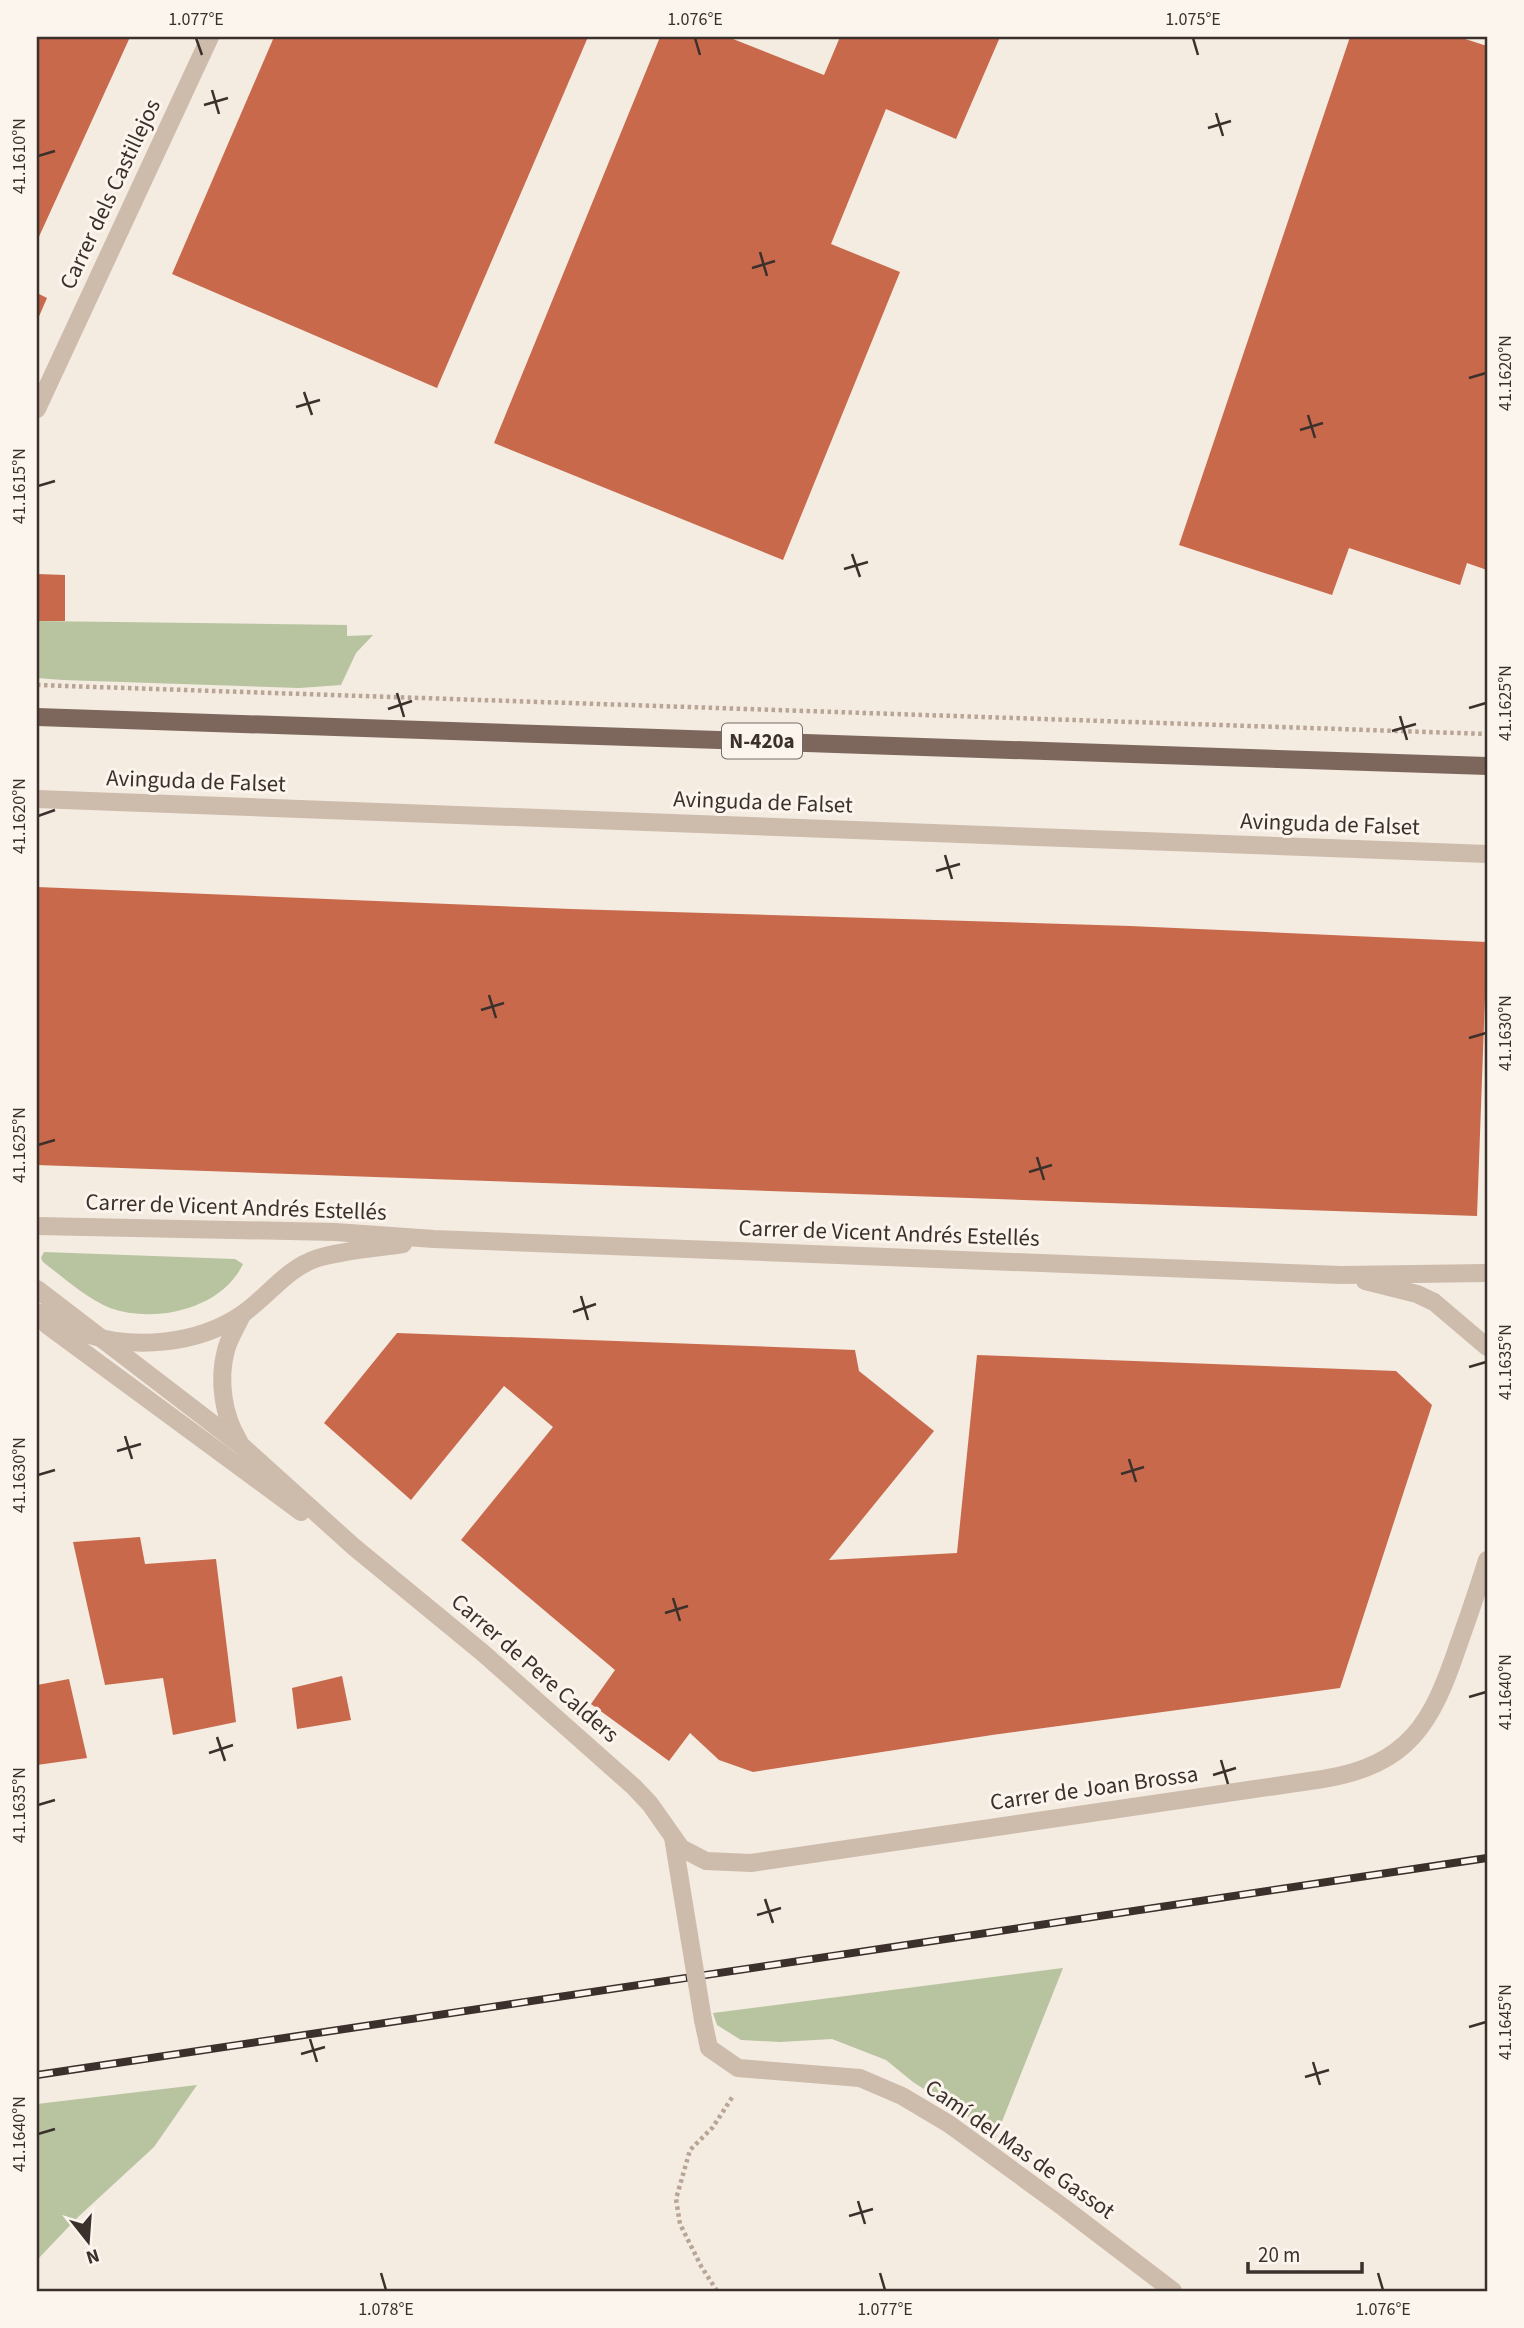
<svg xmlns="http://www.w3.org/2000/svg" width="1524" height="2328" font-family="'Source Sans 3',sans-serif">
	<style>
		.green { fill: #b8c4a0 }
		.building { fill: #c8694b }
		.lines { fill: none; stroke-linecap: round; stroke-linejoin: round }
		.path { stroke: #b9a596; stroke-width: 4.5; stroke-dasharray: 3.5 3.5; stroke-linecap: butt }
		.minor { stroke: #cdbbac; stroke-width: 18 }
		.major { stroke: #7d675c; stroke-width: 18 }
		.rail-casing { stroke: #3b302b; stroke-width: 8 }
		.rail { stroke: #fbf5ee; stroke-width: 5; stroke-dasharray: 16; stroke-linecap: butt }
		.minor-bridge { stroke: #cdbbac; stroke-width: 18 }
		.ticks { fill: none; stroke: #3b302b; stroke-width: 2.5 }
		.labels { text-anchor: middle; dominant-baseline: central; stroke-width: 6; stroke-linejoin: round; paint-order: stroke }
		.shield { fill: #fbf5ee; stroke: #756b66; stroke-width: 2 }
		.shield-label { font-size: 21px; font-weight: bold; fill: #3b302b }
		.street-label { font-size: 23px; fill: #3b302b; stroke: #fbf5ee }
		.neatline { fill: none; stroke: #3b302b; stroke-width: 2.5 }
		.ticks-label { font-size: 18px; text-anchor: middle; fill: #3b302b }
	</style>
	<rect width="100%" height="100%" fill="#f4ebe1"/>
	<!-- green -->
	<g class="green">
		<polygon points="37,621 347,625 347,636 373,635 356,653 341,685 299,688 63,680 37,678"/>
		<path d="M44 1252 235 1259 243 1264C222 1309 155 1324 110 1308 86 1298 64 1278 43 1262L41 1258Z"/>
		<polygon points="1063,1968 995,2139 980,2125 913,2082 886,2060 832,2039 780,2042 741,2040 717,2025 713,2013"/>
		<polygon points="197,2085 154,2147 78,2217 37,2260 37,2104"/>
	</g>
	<!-- building -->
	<g class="building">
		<polygon points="37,37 130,37 37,241"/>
		<polygon points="274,37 588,37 437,388 172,274"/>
		<polygon points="660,37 728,37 824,75 840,37 1000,37 956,139 886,109 831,244 900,272 783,560 494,443"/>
		<polygon points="1350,37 1459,37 1487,46 1487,570 1467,563 1460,585 1349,548 1332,595 1179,545"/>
		<polygon points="37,293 47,298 37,321"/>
		<polygon points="37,574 65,575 65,621 37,621"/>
		<polygon points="37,887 571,909 1130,926 1487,942 1477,1216 37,1165"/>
		<polygon points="397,1333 855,1350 859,1371 934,1431 829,1560 957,1553 977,1355 1396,1371 1432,1405 1340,1688 992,1735 753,1772 719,1760 690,1733 669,1761 591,1704 615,1670 461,1540 553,1427 504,1386 411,1500 324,1423"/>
		<polygon points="140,1537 145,1564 216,1559 236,1722 173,1735 163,1678 105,1685 73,1542"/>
		<polygon points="342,1676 351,1720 297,1729 292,1688"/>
		<polygon points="69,1679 87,1758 37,1765 37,1685"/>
	</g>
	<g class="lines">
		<!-- path -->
		<g class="path">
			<polyline points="37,685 1487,734"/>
			<polyline points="717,2291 701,2266 680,2224 676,2199 690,2150 713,2127 733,2096"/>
		</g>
		<!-- minor -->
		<g class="minor">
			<polyline points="37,409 210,37"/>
			<polyline points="37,799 1487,854"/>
			<polyline points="37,1226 335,1232 434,1239 1341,1275 1487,1273"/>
			<polyline points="1365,1281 1417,1294 1434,1302 1487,1347"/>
			<path d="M37 1289 243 1447 354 1547 483 1653 634 1787 650 1804 681 1848 706 1861 751 1863 1323 1779C1409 1765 1432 1723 1458 1646 1468 1618 1478 1589 1487 1560"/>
			<path d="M37 1312C53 1319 69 1329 86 1334 135 1350 198 1344 241 1315 268 1297 286 1268 318 1258 344 1250 377 1248 403 1244"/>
			<polyline points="47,1325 301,1512"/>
			<path d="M239 1441C223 1416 218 1380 226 1350 229 1338 237 1326 242 1315"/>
			<polyline points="673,1837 689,1935"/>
			<polyline points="703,2020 709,2048 738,2068 860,2078 902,2096 949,2124 1063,2207 1173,2291"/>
		</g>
		<!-- major -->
		<polyline class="major" points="37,717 1487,766"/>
		<!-- rail casing -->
		<g class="rail-casing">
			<polyline id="rail" points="37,2075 1487,1858"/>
		</g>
		<!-- rail -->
		<use href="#rail" class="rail"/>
		<!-- minor-bridge -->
		<polyline class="minor-bridge" points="689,1935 703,2020"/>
	</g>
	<!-- ticks -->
	<path class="ticks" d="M196 38 202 55M695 38 700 55M1193 38 1198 55M212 90 219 114M204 105 228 98M1216 113 1223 136M1208 128 1231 121M38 156 55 151M760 252 767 276M752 268 775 261M1469 378 1486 373M304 392 312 415M296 407 320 400M1308 415 1315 438M1300 430 1323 423M38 486 55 481M852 554 860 577M844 569 868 562M397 693 404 717M1469 708 1486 703M388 709 412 701M1400 716 1407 740M1392 731 1416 724M38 816 55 810M945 855 952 879M936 871 960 864M489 995 496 1018M481 1010 504 1003M1469 1038 1486 1033M38 1145 55 1140M1037 1157 1044 1180M1029 1172 1052 1165M581 1296 588 1320M573 1312 596 1304M1469 1367 1486 1362M125 1436 132 1459M117 1451 141 1444M1129 1459 1136 1482M1121 1474 1144 1467M38 1475 55 1470M673 1598 680 1621M665 1613 688 1606M1469 1697 1486 1692M217 1737 225 1761M209 1753 233 1745M1221 1760 1228 1784M1213 1775 1236 1768M38 1805 55 1800M765 1899 773 1923M757 1915 781 1908M1469 2027 1486 2022M310 2039 317 2062M301 2054 325 2047M1313 2062 1320 2085M1305 2077 1329 2070M38 2134 55 2129M858 2201 865 2224M849 2216 873 2209M381 2273 386 2290M880 2273 885 2290M1378 2273 1383 2290"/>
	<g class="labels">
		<!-- shield labels -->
		<rect class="shield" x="722" y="723.5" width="80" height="35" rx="5"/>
		<g class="shield-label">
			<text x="762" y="741">N-420a</text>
		</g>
		<!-- street labels -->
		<g class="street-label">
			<text transform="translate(110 194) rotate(-65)">Carrer dels Castillejos</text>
			<text transform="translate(196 781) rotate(2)">Avinguda de Falset</text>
			<text transform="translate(763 802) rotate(2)">Avinguda de Falset</text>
			<text transform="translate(1330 824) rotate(2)">Avinguda de Falset</text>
			<text transform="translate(236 1207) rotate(2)">Carrer de Vicent Andrés Estellés</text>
			<text transform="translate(889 1233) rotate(2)">Carrer de Vicent Andrés Estellés</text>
			<text transform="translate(535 1668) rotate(41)">Carrer de Pere Calders</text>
			<text transform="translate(1094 1788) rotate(-8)">Carrer de Joan Brossa</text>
			<text transform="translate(1020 2149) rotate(35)">Camí del Mas de Gassot</text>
		</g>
	</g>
	<!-- border -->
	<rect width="1524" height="2328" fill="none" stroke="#fbf5ee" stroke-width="77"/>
	<!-- north arrow -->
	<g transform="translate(88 2241) rotate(163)" stroke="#fbf5ee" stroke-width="5" paint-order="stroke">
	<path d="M0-5L12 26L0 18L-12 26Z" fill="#3b302b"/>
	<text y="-10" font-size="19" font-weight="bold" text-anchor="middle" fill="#3b302b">N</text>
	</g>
	<!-- scale -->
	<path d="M1248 2262v10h114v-10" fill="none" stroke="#3b302b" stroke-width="3.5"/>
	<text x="1258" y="2262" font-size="21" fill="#3b302b" stroke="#fbf5ee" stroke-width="5" paint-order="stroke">20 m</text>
	<rect x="38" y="38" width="1448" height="2252" class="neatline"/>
	<g class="ticks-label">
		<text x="196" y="25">1.077°E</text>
		<text x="695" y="25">1.076°E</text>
		<text x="1193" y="25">1.075°E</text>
		<text transform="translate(19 156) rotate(-90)" y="6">41.1610°N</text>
		<text transform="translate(1505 373) rotate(-90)" y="6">41.1620°N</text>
		<text transform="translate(19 486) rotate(-90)" y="6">41.1615°N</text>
		<text transform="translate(1505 703) rotate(-90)" y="6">41.1625°N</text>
		<text transform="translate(19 816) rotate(-90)" y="6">41.1620°N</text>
		<text transform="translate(1505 1033) rotate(-90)" y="6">41.1630°N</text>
		<text transform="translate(19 1145) rotate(-90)" y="6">41.1625°N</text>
		<text transform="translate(1505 1362) rotate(-90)" y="6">41.1635°N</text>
		<text transform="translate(19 1475) rotate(-90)" y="6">41.1630°N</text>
		<text transform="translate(1505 1692) rotate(-90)" y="6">41.1640°N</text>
		<text transform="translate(19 1805) rotate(-90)" y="6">41.1635°N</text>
		<text transform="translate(1505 2022) rotate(-90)" y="6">41.1645°N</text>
		<text transform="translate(19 2134) rotate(-90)" y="6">41.1640°N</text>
		<text x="386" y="2315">1.078°E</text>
		<text x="885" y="2315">1.077°E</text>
		<text x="1383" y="2315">1.076°E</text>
	</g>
</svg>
